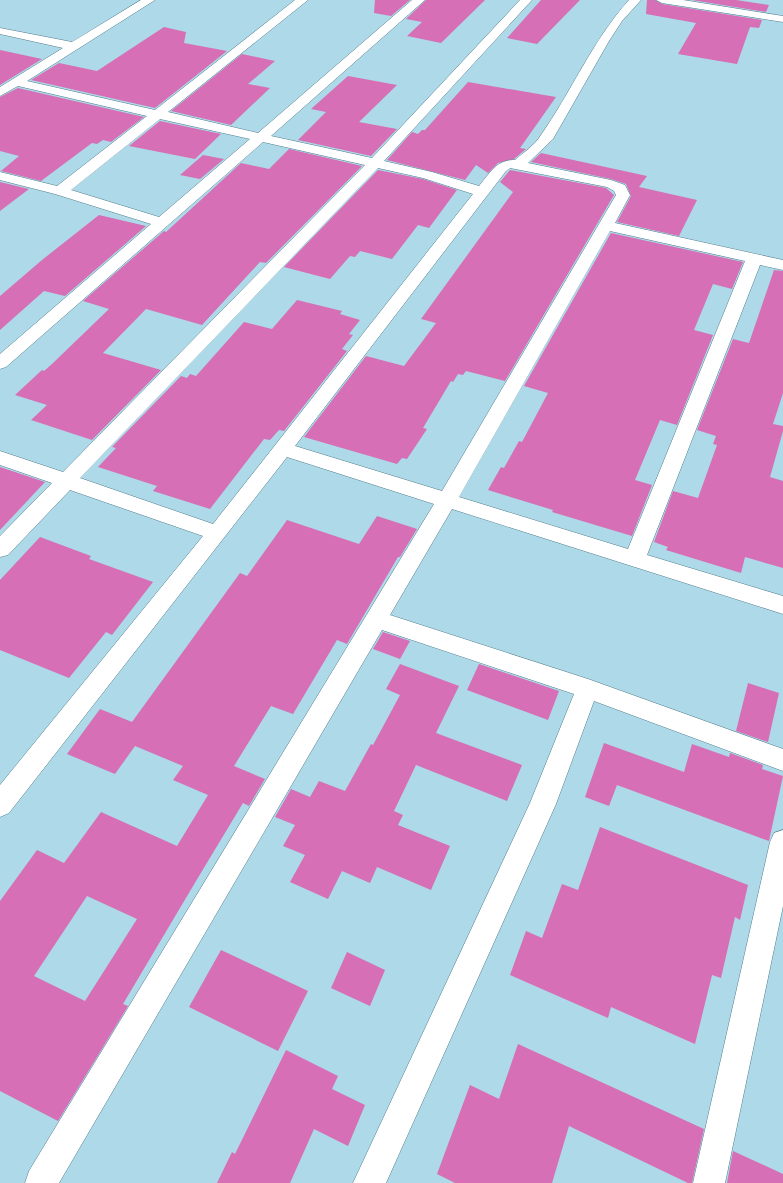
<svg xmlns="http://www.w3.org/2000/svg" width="783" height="1183" font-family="'Roboto Condensed',sans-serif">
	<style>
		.building { fill: #d66fb5; fill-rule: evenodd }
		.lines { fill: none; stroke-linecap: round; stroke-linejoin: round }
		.street-casing { stroke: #537d8b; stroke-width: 1 }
		.secondary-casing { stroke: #537d8b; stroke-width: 1 }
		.street { fill: #fff; fill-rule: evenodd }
		.secondary { fill: #fff; fill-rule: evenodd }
	</style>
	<rect width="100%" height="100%" fill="#add9e8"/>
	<!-- building -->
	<g class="building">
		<polygon points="375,0 410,0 391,16 374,13"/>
		<polygon points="426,0 485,0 441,43 407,36 422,22 406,19"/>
		<polygon points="541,0 580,0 537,44 507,38"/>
		<polygon points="647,0 655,0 662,4 762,20 759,28 750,27 737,64 678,54 696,23 646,14"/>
		<polygon points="692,0 736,0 769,5 766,12"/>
		<polygon points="164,27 186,32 184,43 227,51 155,108 31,80 59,63 97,71"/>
		<polygon points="0,50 42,59 0,85"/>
		<polygon points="242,54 275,61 248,84 270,88 231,125 171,111"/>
		<polygon points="348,76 397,85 359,122 397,129 371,156 298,140 326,112 311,109"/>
		<polygon points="468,82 556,97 520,148 526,149 514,159 498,163 488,173 476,165 465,180 387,160 412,132 418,134 422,130 425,130"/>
		<polygon points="18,88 144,117 111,142 103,140 97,144 92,143 41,181 1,171 19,156 0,151 0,97"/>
		<polygon points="160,121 221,134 195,159 129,146"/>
		<polygon points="289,149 362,166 266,263 260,262 202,325 146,309 103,353 161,370 92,440 31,420 47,405 15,395 42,370 44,371 52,364 109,309 83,301 164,231 166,232 241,163 269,169"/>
		<polygon points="541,153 647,176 639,187 697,200 679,236 617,222 631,196 626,184 611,179 531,162"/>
		<polygon points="203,155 224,159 200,179 180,175"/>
		<polygon points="378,170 423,179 457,190 429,228 418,225 392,259 360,251 355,257 350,256 330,279 284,267"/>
		<polygon points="510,170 606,188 614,195 505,381 466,371 463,375 458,374 453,382 451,381 423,428 427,429 407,459 402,458 397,464 304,437 366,356 404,366 436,323 421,319 513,192 500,182"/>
		<polygon points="0,182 29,189 0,211"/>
		<polygon points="99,215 146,226 65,296 44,291 0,330 0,296 42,260"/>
		<polygon points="611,233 743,262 732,289 713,284 694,330 713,335 677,425 660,420 635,480 652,485 632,536 552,512 553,510 488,490 501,467 504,468 519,441 522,442 548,393 524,386"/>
		<polygon points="774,270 783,271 783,393 773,424 783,426 783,431 770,477 783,481 783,568 745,557 741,573 666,550 668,547 654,542 673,491 698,498 717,445 713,444 716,436 697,430 733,339 749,343"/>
		<polygon points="297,300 342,311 340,314 360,320 349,334 353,335 342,349 347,351 284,431 279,430 270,440 264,439 210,509 153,491 157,486 98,467 116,448 112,447 181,376 187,378 190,374 196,376 244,322 272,329"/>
		<polygon points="0,467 45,482 0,530"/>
		<path d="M377 516 417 529 400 557H398L347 644 337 640 293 714 271 706 234 766 265 779 249 806 243 803 199 876 123 1004 128 1006 58 1121 0 1091V901L37 850 64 863 101 812 177 846 208 795 173 780 183 766 135 746 115 774 67 754 100 709 132 722 240 573 247 576 287 520 359 544ZM87 896 137 919 85 1001 34 976Z"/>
		<polygon points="40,537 91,556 89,559 153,582 112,635 106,632 69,678 0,650 0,580"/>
		<polygon points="383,632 410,641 400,659 373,649"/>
		<polygon points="400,664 459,686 436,733 522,765 507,801 416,765 394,811 403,815 398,825 450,846 431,890 377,867 370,883 342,871 328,899 290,882 305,855 283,846 295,825 275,817 291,789 310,797 319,781 345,791 371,744 373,745 400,695 386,689"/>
		<polygon points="479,664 559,691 548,720 467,690"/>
		<polygon points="748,683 779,693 768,742 736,731"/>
		<polygon points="604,743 684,772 692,744 729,757 730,753 763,765 762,769 783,776 769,841 617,785 609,806 585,797"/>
		<polygon points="600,827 748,885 740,920 735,917 721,978 712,975 695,1044 611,1007 608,1018 510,975 526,931 542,938 562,884 578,890"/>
		<polygon points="221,950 308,991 278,1051 189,1007"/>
		<polygon points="347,952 385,970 370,1006 331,988"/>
		<polygon points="518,1044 704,1129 692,1183 688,1183 569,1126 552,1183 455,1183 437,1174 470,1085 499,1099"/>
		<polygon points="286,1050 338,1076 332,1089 365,1105 348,1146 314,1129 290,1183 217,1183 232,1152 235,1154"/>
		<polygon points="733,1151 783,1174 783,1183 727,1183"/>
	</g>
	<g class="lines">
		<!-- street casing -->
		<g class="street-casing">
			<g id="street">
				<path d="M141 0H155L27 81 155 110 295 0H308L168 112 258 133 412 0H425L271 136 372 158 520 0H532L384 161 432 172 479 186C489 174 497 159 515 160 523 153 535 145 541 135 572 91 592 41 629 0H641L622 21 609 41 553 139 528 163 611 180 625 185 630 195 615 223 783 260V270L760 265 647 555 783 596V614L452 509 390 615 588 679 783 749V771L594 701 556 804 386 1183H353L530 803 574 694 382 630 59 1183H25L29 1171 434 504 287 457 9 813 0 817V785L203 536 70 490 8 555 0 557V536L52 483 0 465V451L63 472 365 165 263 142 6 367 0 369V354L151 224 55 194 0 180V172L57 186 147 116 18 86 0 96V87L63 48 0 34V28L72 42ZM160 119 250 139 159 217 71 190ZM378 168 423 178 473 194 213 524 80 478ZM510 168 607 187 614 191 616 195 442 491 295 446 506 171ZM610 231 745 261 628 549 459 497Z"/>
				<polygon points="783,830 783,906 725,1183 693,1183 770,842 774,833"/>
			</g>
		</g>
		<!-- secondary casing -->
		<g class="secondary-casing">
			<polygon id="secondary" points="656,0 683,0 783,16 783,22 662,3"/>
		</g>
		<!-- street -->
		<use href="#street" class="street"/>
		<!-- secondary -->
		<use href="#secondary" class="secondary"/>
	</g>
</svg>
